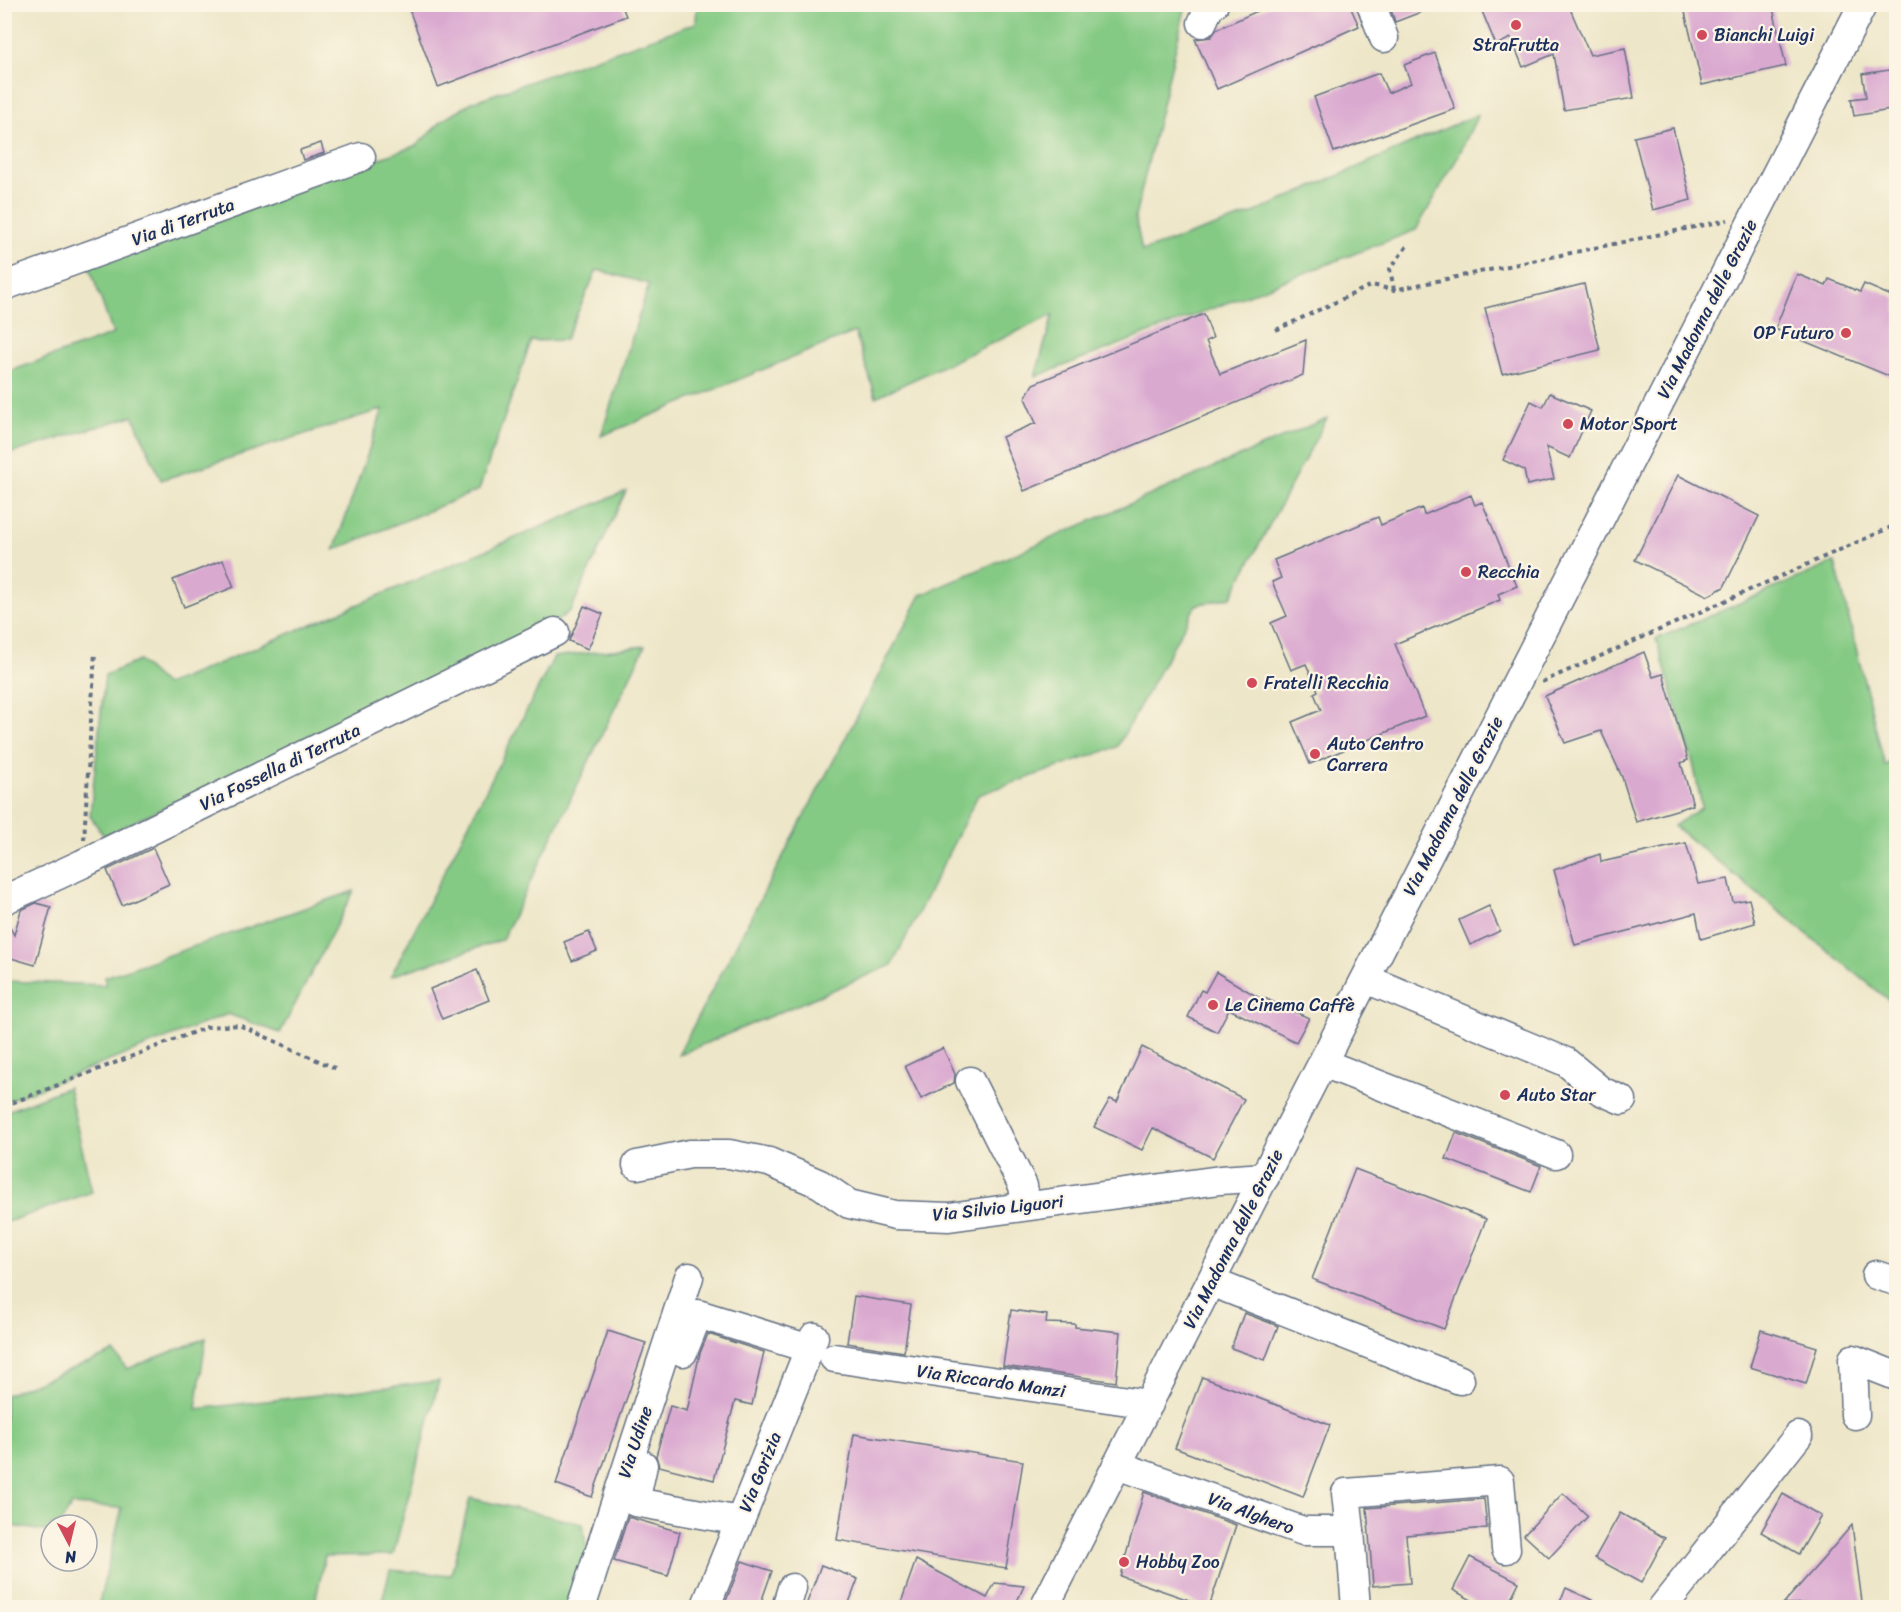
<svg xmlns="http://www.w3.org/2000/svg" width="1901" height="1612" font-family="Sriracha,sans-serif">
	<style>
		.grass { fill: #85ca84; stroke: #507c71; stroke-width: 1.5 }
		.building { fill: #daa9d0 }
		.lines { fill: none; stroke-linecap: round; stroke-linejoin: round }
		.minor-casing { stroke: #646f83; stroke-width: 31 }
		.path { stroke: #646f83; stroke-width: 4; stroke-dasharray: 4.5 4.5; stroke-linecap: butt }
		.minor { stroke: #fff; stroke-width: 28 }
		.poi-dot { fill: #d1495b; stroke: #fcf5e5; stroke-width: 2 }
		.labels { text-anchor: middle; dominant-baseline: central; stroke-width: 4.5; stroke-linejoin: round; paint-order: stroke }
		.poi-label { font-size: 18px; fill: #1b2f5e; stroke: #fcf5e5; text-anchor: start }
		.street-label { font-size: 18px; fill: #1b2f5e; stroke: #fcf5e5 }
	</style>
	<rect width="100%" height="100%" fill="#fcf5e5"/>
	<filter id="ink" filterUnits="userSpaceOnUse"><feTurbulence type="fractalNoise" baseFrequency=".0167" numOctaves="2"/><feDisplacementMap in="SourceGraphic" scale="12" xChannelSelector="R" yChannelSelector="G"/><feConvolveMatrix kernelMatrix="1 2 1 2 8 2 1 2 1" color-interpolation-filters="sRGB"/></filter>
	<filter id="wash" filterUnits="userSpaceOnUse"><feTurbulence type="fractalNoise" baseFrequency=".008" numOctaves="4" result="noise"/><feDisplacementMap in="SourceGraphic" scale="24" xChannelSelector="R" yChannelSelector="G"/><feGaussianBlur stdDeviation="1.35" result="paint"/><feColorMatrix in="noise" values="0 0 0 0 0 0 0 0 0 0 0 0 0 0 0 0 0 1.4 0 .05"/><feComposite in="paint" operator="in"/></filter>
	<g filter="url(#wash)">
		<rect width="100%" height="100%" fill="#ede6c8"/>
		<!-- grass -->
		<g class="grass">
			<polygon points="697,5 1186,5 1135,217 1142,251 1251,214 1478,114 1458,157 1416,230 1035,377 1053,315 876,397 855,332 601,436 649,284 597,270 565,340 531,341 479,490 334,550 383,409 161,480 133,416 5,455 5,373 113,334 88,262 417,145 443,120 472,102 696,23"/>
			<polygon points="1327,418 1231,597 1196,605 1117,747 978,795 892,965 678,1055 921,595"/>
			<polygon points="626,491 571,610 553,624 104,836 90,816 105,675 139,661 165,685 184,678"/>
			<polygon points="1835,562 1885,766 1896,756 1896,1006 1674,826 1702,807 1693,763 1656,639"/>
			<polygon points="645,646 502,940 391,976 554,657"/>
			<polygon points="354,891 280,1033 228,1014 5,1102 5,981 105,985 105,977"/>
			<polygon points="68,1087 92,1192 5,1223 5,1112"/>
			<polygon points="206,1338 196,1409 439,1381 393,1555 325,1556 314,1607 98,1607 122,1508 72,1505 59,1525 51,1525 51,1532 5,1525 5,1395 114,1352 127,1369"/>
			<polygon points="470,1498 583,1524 588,1562 571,1607 380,1608 390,1570 451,1575"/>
		</g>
		<g id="blocks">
			<!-- building -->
			<g class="building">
				<polygon points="407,4 621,4 626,16 438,87"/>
				<polygon points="1273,4 1349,4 1359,26 1217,89 1195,39 1211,37 1217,29"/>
				<polygon points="1389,4 1437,4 1437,6 1395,22"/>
				<polygon points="1479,4 1568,4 1590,55 1625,48 1634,98 1564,110 1554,54 1523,67 1511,38 1496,45"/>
				<polygon points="1717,4 1772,4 1786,66 1702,85 1685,12"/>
				<polygon points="1435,53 1455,109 1334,152 1314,97 1379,73 1388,93 1411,83 1404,65"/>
				<polygon points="1896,69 1896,109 1854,116 1851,99 1866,97 1862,74"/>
				<polygon points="1673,128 1691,200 1653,210 1634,137"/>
				<polygon points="321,143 324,153 303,160 300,150"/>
				<polygon points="1797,274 1826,286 1829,279 1860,292 1864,284 1896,298 1896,379 1775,329"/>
				<polygon points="1584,284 1600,350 1502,374 1485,308"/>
				<polygon points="1204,314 1213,338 1206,341 1220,374 1306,340 1303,375 1024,491 1002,437 1036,423 1025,398 1033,384"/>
				<polygon points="1550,393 1591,411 1570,458 1546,447 1554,479 1527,485 1524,470 1503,460 1531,401 1543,407"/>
				<polygon points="1678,475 1759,516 1724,587 1708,596 1635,560"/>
				<polygon points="1471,495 1475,505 1482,502 1517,586 1498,594 1500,600 1395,644 1425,716 1310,764 1292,722 1321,710 1314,693 1318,691 1306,664 1291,670 1271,623 1287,616 1272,582 1281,578 1274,560 1378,517 1381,525 1422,508 1424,515"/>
				<polygon points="223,560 234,587 184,607 173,580"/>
				<polygon points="584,606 603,614 588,649 569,641"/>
				<polygon points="1644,652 1653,677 1663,674 1688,760 1681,763 1693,805 1636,822 1622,777 1601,731 1565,743 1545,696"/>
				<polygon points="1686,843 1698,884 1728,879 1733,902 1749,899 1755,923 1701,939 1696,913 1575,945 1554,870 1600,854 1601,862"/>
				<polygon points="153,848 169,884 122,905 107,870"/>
				<polygon points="36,903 51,907 35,965 4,956 4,916 14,935 21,910"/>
				<polygon points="1489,906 1500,931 1470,945 1459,920"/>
				<polygon points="589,932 597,951 572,961 564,942"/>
				<polygon points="477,970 489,1000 442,1019 430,989"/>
				<polygon points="1216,972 1261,999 1262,997 1309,1018 1296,1042 1229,1009 1217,1032 1188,1017 1201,990 1205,992"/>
				<polygon points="1142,1047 1244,1099 1213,1158 1153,1128 1142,1150 1094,1127 1110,1099 1117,1102"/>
				<polygon points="943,1048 955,1074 954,1083 921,1099 905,1066"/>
				<polygon points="1456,1133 1541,1166 1531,1192 1446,1159"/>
				<polygon points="1355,1169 1486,1219 1444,1329 1312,1279"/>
				<polygon points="854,1296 911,1305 904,1352 847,1343"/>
				<polygon points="1011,1310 1047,1315 1046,1323 1075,1324 1075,1327 1121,1332 1116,1382 1003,1366"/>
				<polygon points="1244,1313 1278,1326 1265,1360 1231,1348"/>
				<polygon points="1761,1330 1817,1347 1806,1384 1750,1367"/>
				<polygon points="608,1331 646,1343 592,1497 556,1484"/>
				<polygon points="708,1334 764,1352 752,1405 735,1401 714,1480 659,1466 656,1456 670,1406 687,1411 700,1353"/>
				<polygon points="1202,1377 1330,1425 1303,1497 1175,1448"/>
				<polygon points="854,1434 1023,1461 1006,1568 837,1540"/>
				<polygon points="1144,1492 1236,1525 1209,1607 1120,1576"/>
				<polygon points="1563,1493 1588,1516 1549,1558 1524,1535"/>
				<polygon points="1783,1494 1821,1516 1799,1554 1761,1532"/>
				<polygon points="1484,1499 1487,1528 1406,1535 1410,1583 1373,1586 1367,1508"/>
				<polygon points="1620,1513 1665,1538 1641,1583 1595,1558"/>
				<polygon points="628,1517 680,1532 668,1576 614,1561"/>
				<polygon points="1852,1525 1862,1602 1783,1604 1823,1559"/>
				<polygon points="1470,1557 1519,1582 1506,1608 1486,1608 1453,1590"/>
				<polygon points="916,1560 987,1598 995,1583 1024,1586 1014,1608 899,1608"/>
				<polygon points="742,1561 772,1571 759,1608 723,1608"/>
				<polygon points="821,1565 858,1579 847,1608 805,1608"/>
				<polygon points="1566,1588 1609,1608 1557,1608"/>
			</g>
		</g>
	</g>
	<g filter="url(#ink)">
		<use href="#blocks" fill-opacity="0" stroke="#646f83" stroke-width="1.5"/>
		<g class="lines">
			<!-- minor casing -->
			<g class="minor-casing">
				<g id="minor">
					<polyline points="1371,4 1384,38"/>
					<polyline points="1202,23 1210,6 1214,4"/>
					<polyline points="4,286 361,157"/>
					<polyline points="4,900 82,864 555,632"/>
					<polyline points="1366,979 1566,1062 1601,1091 1622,1100"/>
					<polyline points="1323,1063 1556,1154"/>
					<polyline points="970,1081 1023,1186 1026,1206"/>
					<polyline points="637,1165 690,1154 729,1154 769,1162 820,1184 849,1204 895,1215 949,1217 1220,1180 1265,1177"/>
					<polyline points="1876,1275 1896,1281"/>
					<polyline points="1211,1282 1460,1380"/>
					<polyline points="683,1352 698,1314 810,1349"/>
					<polyline points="834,1358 1149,1404"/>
					<polyline points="1855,1415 1853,1359 1896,1376"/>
					<polyline points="643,1465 635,1502 740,1521"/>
					<polyline points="1117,1465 1303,1531 1350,1531 1356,1608"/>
					<polyline points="1350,1531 1346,1493 1500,1481 1506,1549"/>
					<polyline points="581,1608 689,1277"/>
					<polyline points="705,1608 814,1337"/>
					<polyline points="786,1608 792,1588"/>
					<polyline points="1044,1608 1863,4"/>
					<polyline points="1662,1608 1798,1436"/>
				</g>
			</g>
			<!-- path -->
			<g class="path">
				<polyline points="1394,290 1390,269 1407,246"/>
				<polyline points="1276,330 1372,285 1394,290 1728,220"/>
				<polyline points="1542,682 1896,525"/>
				<polyline points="84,840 95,652"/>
				<polyline points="4,1106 207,1027 239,1025 339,1070"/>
			</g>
			<!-- minor -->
			<use href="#minor" class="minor"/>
		</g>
	</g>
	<!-- markers -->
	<g class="poi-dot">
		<circle cx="1516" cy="25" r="6"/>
		<circle cx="1702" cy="35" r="6"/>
		<circle cx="1846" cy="333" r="6"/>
		<circle cx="1568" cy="424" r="6"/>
		<circle cx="1466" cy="572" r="6"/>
		<circle cx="1252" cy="683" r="6"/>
		<circle cx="1315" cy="754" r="6"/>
		<circle cx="1213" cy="1005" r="6"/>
		<circle cx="1505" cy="1095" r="6"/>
		<circle cx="1124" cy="1562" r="6"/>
	</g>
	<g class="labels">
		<!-- poi labels -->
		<g class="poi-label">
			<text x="1714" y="35">Bianchi Luigi</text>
			<text x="1516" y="45" text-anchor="middle">StraFrutta</text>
			<text x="1834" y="333" text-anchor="end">OP Futuro</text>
			<text x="1580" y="424">Motor Sport</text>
			<text x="1478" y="572">Recchia</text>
			<text x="1264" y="683">Fratelli Recchia</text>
			<text x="1327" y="744">Auto Centro<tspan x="1327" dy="21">Carrera</tspan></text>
			<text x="1225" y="1005">Le Cinema Caffè</text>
			<text x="1517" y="1095">Auto Star</text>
			<text x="1136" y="1562">Hobby Zoo</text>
		</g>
		<!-- street labels -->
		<g class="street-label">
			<text transform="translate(183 222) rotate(-20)">Via di Terruta</text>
			<text transform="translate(1707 309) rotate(-63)">Via Madonna delle Grazie</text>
			<text transform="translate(280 767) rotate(-26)">Via Fossella di Terruta</text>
			<text transform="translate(1453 806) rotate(-63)">Via Madonna delle Grazie</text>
			<text transform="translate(998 1208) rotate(-6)">Via Silvio Liguori</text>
			<text transform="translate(1233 1239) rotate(-63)">Via Madonna delle Grazie</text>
			<text transform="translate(991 1381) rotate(8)">Via Riccardo Manzi</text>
			<text transform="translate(635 1442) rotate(-72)">Via Udine</text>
			<text transform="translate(760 1472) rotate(-68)">Via Gorizia</text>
			<text transform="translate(1251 1513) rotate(20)">Via Alghero</text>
		</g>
	</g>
	<!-- margin -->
	<rect width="1901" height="1612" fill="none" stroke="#fcf5e5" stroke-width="24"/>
	<!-- north arrow -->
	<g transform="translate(69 1543) rotate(173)"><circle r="28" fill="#fcf5e5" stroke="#a2a6af" stroke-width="1.5"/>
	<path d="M0-4.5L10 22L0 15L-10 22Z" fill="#d1495b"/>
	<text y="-9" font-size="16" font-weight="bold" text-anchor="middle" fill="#1b2f5e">N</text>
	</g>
</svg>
